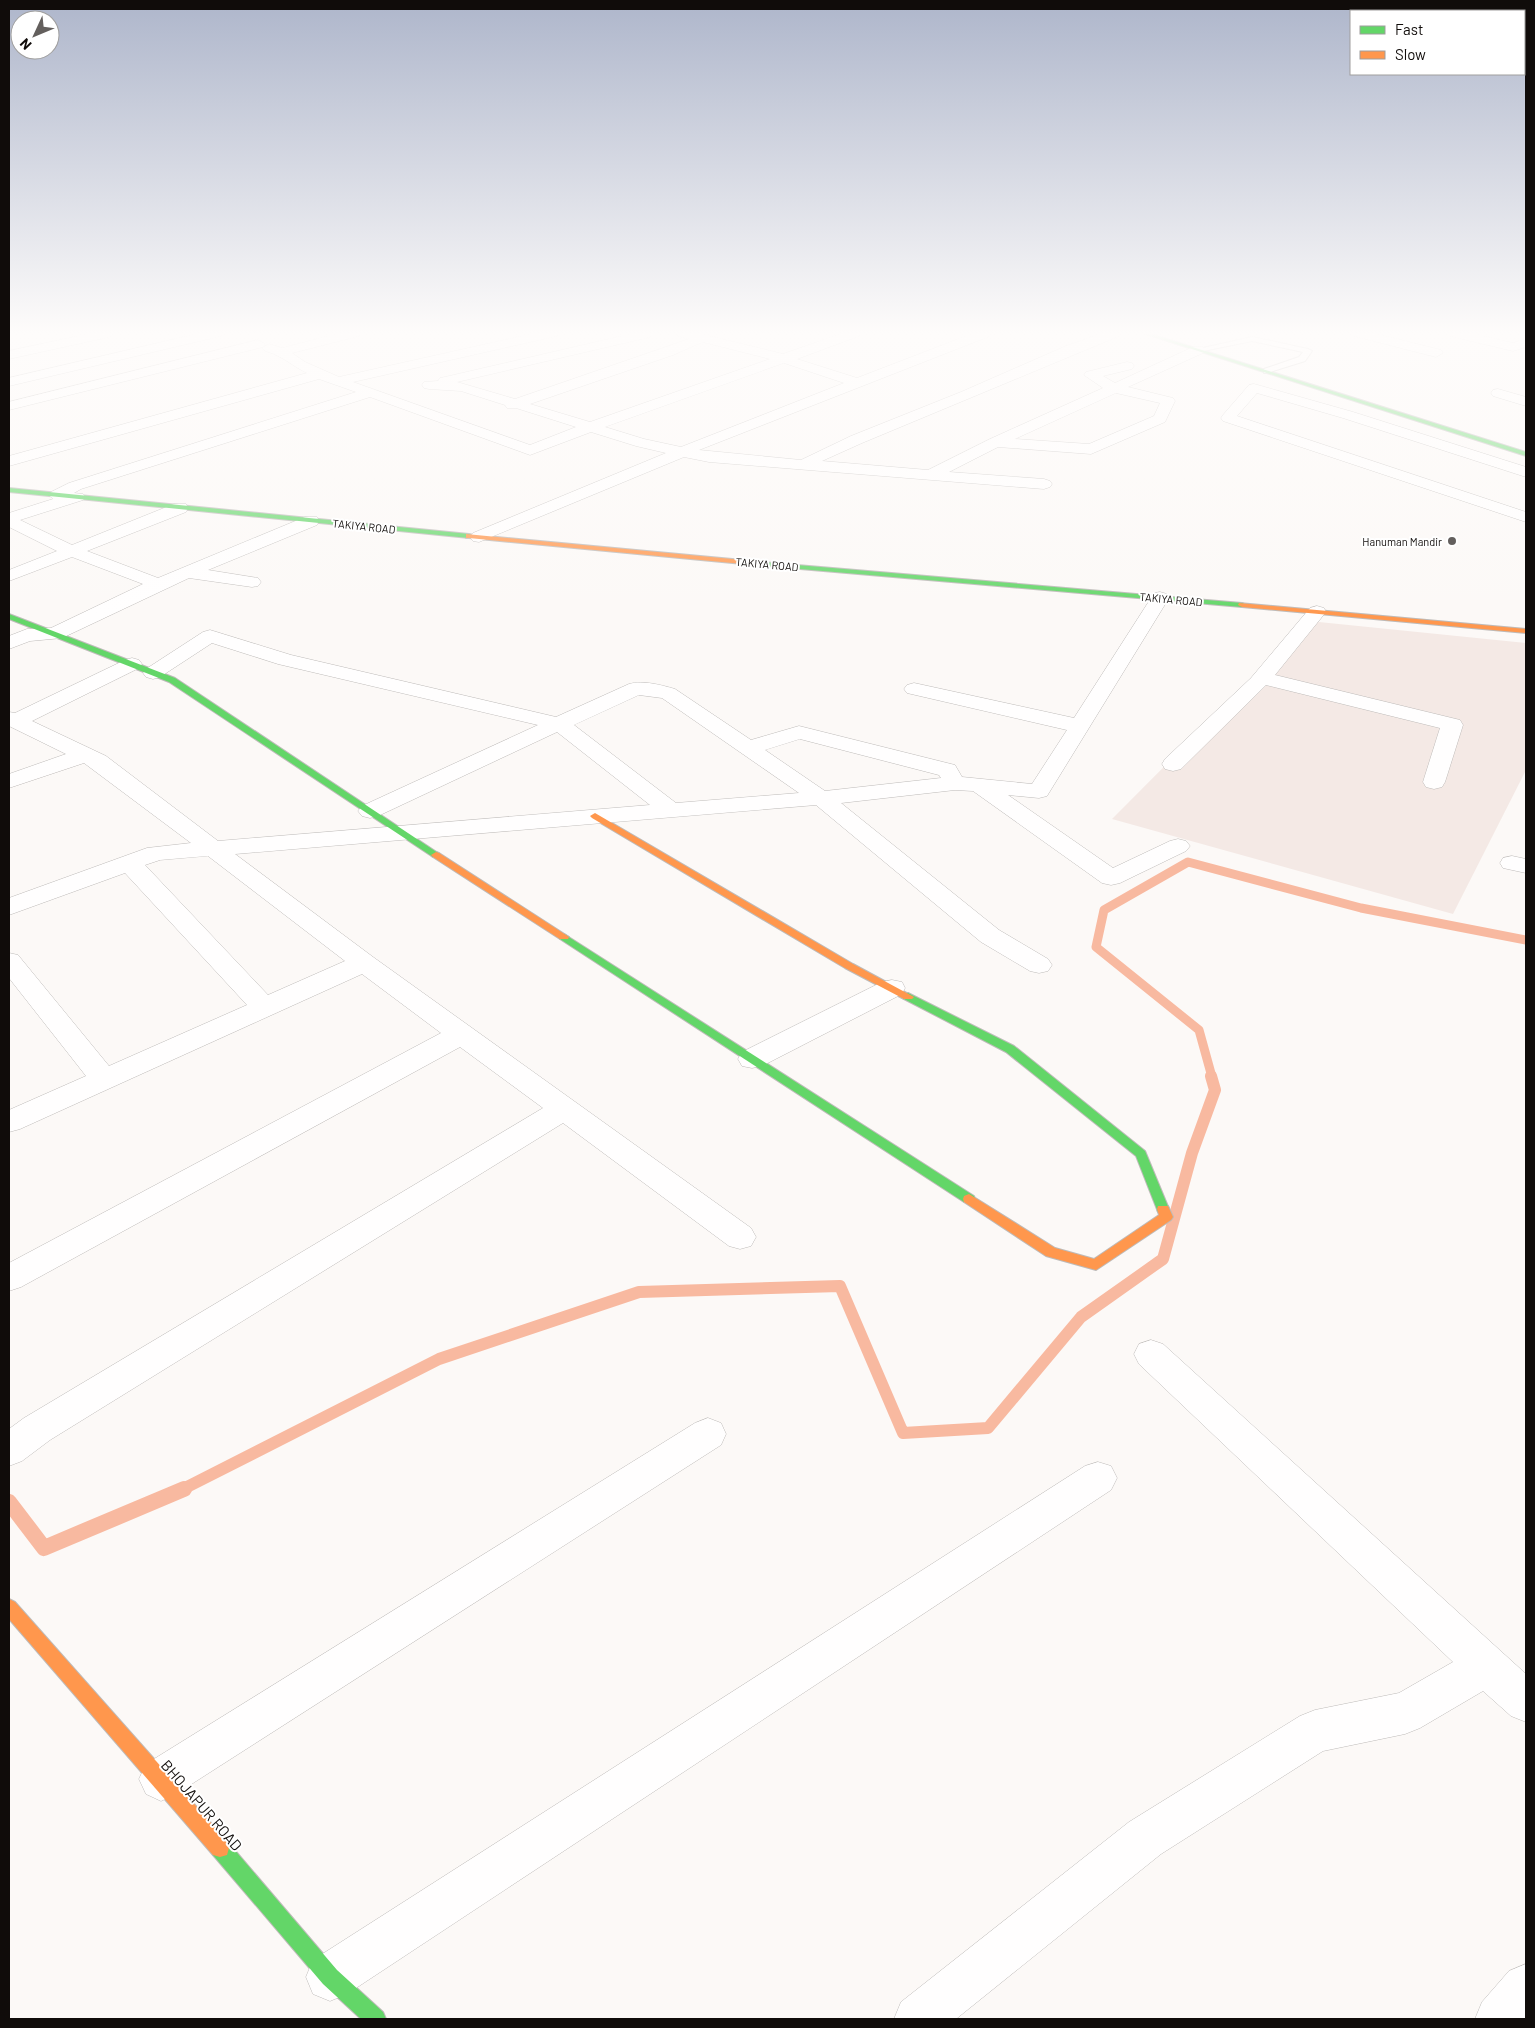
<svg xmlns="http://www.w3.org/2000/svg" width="1535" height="2028" font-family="Barlow,sans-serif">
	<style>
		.built { fill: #f4e9e5 }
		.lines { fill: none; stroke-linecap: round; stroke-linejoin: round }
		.stream-far2 { stroke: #f8b9a0; stroke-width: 9 }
		.stream-far1 { stroke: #f8b9a0; stroke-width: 12 }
		.stream { stroke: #f8b9a0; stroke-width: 16 }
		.lane-casing { stroke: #bebbb9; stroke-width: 2 }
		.street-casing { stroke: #bebbb9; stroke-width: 1 }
		.fast-casing { stroke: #bebbb9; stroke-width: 2 }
		.slow-casing { stroke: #bebbb9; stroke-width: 2 }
		.lane { fill: #fffefe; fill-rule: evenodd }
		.street { fill: #fffefe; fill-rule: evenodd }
		.fast { fill: #63d668; fill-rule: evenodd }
		.slow { fill: #ff974d; fill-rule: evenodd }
		.poi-dot { fill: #635f5d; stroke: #fff; stroke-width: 2 }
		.labels { text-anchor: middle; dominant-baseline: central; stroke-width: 4; stroke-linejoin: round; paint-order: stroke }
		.far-street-label { font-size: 11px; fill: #100c0a; stroke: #fff }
		.far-poi-label { font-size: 11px; fill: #100c0a; stroke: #fff; text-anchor: end }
		.near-street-label { font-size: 15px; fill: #100c0a; stroke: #fff }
	</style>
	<rect width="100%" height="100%" fill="#fcf9f7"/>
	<!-- built -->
	<polygon class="built" points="1309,621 1526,643 1526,770 1453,914 1112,819"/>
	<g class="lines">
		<!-- stream-far2 -->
		<polyline class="stream-far2" points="1212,1077 1199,1030 1096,947 1104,910 1188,862 1361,908 1526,940"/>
		<!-- stream-far1 -->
		<polyline class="stream-far1" points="181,1490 439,1359 639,1292 840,1286 903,1433 988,1428 1081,1317 1163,1259 1192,1153 1215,1090 1211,1076"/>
		<!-- stream -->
		<polyline class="stream" points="9,1502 44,1548 184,1489"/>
		<!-- lane casing -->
		<g class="lane-casing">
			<polygon id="lane" points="1252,337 1308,349 1312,351 1305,361 1267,373 1264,373 1264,369 1299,357 1303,352 1252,341 1198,352 1194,350"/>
		</g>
		<!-- street casing -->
		<g class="street-casing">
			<g id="street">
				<polygon points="93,333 115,333 109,337 9,359 9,351"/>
				<polygon points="201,333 222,333 221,336 9,386 9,378"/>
				<path d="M340 333H360L359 336 292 353 305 362 339 377 536 333H558L557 336 552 337 353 382 530 445 576 427 516 408H507L505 405 461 391 429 389 424 388 422 385 424 382 438 381 440 378 445 377 635 333H656L650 337 457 382 515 399 689 339 678 336 677 333H697L783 354 843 333H860L859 336 797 359 857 378 974 333H991L990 336 699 450 801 460 851 436 961 392 1066 346 1103 333H1120L1119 336 862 443 822 461 928 470 990 439 1103 388 1084 375 1086 372 1127 362 1132 363 1134 366 1132 369 1103 376 1115 383 1193 347H1203L1205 350 1203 353 1128 387 1173 398 1175 401 1165 422 1091 454 998 447 949 472 1044 479 1050 481 1052 484 1050 487 1044 489 709 462 684 457 479 542 473 541 470 537 473 533 666 453 636 446 591 432 530 455 370 397 81 489 74 493 83 494 85 497 83 500 20 520 72 545 174 504H186L188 508 186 512 87 551 158 578 305 517H317L319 521 317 525 208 570 258 578 261 582 258 586 252 587 189 578 62 638 30 641 9 649V636L27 629 51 628 143 584 72 557 9 581V570L57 551 9 527V513L53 499 49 495 51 492 69 483 356 392 319 379 9 466V456L307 373C296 368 287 360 276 355 271 352 266 353 262 348L269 344 282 348ZM703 342 770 359 590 422 530 404 673 355ZM784 363 844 383 681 447 644 439 605 427ZM1116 393 1160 403 1154 416 1089 444 1015 439Z"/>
				<polygon points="1353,333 1373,333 1441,350 1443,353 1436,357 1354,336"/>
				<polygon points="1449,333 1470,333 1513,343 1526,339 1526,347 1513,351 1450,336"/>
				<polygon points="258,340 265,344 263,347 9,410 9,402"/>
				<polygon points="1254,384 1353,412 1526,467 1526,477 1343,418 1257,393 1237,416 1526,512 1526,522 1223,421 1221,418 1223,415 1249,385"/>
				<polygon points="1498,389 1526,397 1526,406 1493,396 1491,393 1493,390"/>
				<path d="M1160 592 1167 594 1169 598 1047 796 1039 798 1008 795 1113 868 1170 841 1178 839 1186 841 1190 846 1186 851 1120 883 1111 885 1102 883 973 791 955 790 841 803 999 930 1048 959 1052 965 1048 971 1039 973 1030 971 981 942 816 805 235 854 373 957 751 1228 756 1237 751 1246 740 1249 729 1246 563 1123 50 1440 22 1461 9 1466V1429L24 1418 543 1108 460 1047 21 1287 9 1291V1263L441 1033 362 974 20 1129 9 1132V1110L86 1076 9 978V953L18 955 109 1066 247 1005 125 873 9 915V898L147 848 191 843 84 763 9 788V774L66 754 9 726V712L15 713 125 660 132 658 139 660 142 664 139 668 32 721 106 756 218 841 650 805 557 732 378 816 370 818 362 816 358 811 362 806 538 725 278 664 212 643 160 677 153 679 146 677 143 673 146 669 203 632 210 630 291 655 556 717 629 684C643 680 661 685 675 689L751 740 799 726 955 765 962 777 1032 784 1067 730 907 693 904 689 907 685 914 683 1074 718 1151 598 1153 594ZM639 695 662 698 799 793 676 803 574 725ZM800 739 939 775 941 778 825 791 765 750ZM208 856 345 961 268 995 145 865 160 860Z"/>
				<polygon points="1317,606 1324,608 1326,612 1275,675 1460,720 1463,725 1445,782 1442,787 1434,789 1426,787 1423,782 1440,728 1266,685 1181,769 1173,771 1165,769 1162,764 1165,759 1251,678 1310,608"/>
				<polygon points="1512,856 1526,859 1526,873 1503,868 1500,863 1503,858"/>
				<polygon points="892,980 902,982 905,988 902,994 762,1066 752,1068 742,1066 738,1059 742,1052 882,982"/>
				<polygon points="1151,1340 1163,1344 1526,1674 1526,1722 1511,1716 1483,1691 1420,1728 1405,1734 1323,1751 1161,1854 956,2019 894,2019 901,2002 1129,1822 1300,1716 1315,1710 1399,1693 1453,1662 1139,1364 1134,1354 1139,1344"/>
				<polygon points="708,1418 721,1423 726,1434 721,1445 176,1794 161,1801 146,1794 139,1779 146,1764 695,1423"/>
				<polygon points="1098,1462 1111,1466 1117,1478 1111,1490 347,1994 330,2001 313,1994 306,1977 313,1960 1085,1466"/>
				<polygon points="1526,1964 1526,2019 1475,2019 1482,2002 1509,1971"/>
			</g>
		</g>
		<!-- fast casing -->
		<g class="fast-casing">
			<g id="fast">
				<polygon points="1142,333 1148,333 1526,452 1526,456"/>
				<polygon points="9,488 469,534 473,536 469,538 9,492"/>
				<polygon points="740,560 1242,603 1246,605 1242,607 743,564 739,562"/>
				<polygon points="9,614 175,678 441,855 439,857 433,857 169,682 9,619"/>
				<polygon points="564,934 974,1196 975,1199 974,1202 964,1202 560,939 559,937 560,935"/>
				<polygon points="908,993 1014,1046 1145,1151 1169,1209 1168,1212 1158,1212 1136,1156 1006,1052 904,999 902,997 904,995"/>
				<polygon points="220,1839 227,1841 337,1970 383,2012 386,2019 361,2019 323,1984 213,1855 211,1848 213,1841"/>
			</g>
		</g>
		<!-- slow casing -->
		<g class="slow-casing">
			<g id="slow">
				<polygon points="466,534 743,560 747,562 743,564 469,538 466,538"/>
				<polygon points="1239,603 1526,629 1526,633 1242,607 1238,605"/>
				<polygon points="595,813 853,964 914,997 912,999 904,999 845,968 592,818 590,816"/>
				<polygon points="436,852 439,853 569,937 568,939 560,939 433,857 431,855"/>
				<polygon points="969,1194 1055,1248 1094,1259 1159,1215 1157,1209 1158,1206 1168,1206 1173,1217 1171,1220 1096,1270 1046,1256 964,1202 963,1199 964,1196"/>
				<polygon points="9,1599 15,1602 227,1841 229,1848 227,1855 220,1857 213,1855 9,1619"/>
			</g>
		</g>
		<!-- lane -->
		<use href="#lane" class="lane"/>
		<!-- street -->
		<use href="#street" class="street"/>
		<!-- fast -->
		<use href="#fast" class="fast"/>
		<!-- slow -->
		<use href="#slow" class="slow"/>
	</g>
	<!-- sky -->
	<linearGradient id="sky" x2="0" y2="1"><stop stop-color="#aeb6cb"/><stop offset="0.54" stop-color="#fefcfb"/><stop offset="1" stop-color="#fefcfb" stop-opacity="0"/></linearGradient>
	<rect width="1535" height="617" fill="url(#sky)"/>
	<!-- markers -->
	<circle class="poi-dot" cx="1452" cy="541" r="5"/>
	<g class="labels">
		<!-- far-street labels -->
		<g class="far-street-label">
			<text transform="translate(364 526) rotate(6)">TAKIYA ROAD</text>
			<text transform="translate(767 564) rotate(5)">TAKIYA ROAD</text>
			<text transform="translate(1171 599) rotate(5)">TAKIYA ROAD</text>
		</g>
		<!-- far-poi labels -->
		<g class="far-poi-label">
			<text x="1442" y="541">Hanuman Mandir</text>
		</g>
		<!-- near-street labels -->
		<g class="near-street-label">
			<text transform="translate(202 1805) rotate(49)">BHOJAPUR ROAD</text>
		</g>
	</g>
	<!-- border -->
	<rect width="1535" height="2028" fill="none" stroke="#100c0a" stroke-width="20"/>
	<!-- legend -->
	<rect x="1350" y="10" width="175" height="65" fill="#ffffff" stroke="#9f9e9d"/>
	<rect x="1360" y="26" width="25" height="8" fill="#63d668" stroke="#9f9e9d"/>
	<text x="1395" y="35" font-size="15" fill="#100c0a">Fast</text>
	<rect x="1360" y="51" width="25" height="8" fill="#ff974d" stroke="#9f9e9d"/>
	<text x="1395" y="60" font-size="15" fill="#100c0a">Slow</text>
	<!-- north arrow -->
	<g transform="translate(35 35) rotate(226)"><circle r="24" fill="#ffffff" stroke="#9f9e9d"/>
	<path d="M0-4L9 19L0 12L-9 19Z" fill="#635f5d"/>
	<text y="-8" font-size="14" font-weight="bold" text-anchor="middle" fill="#100c0a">N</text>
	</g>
</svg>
